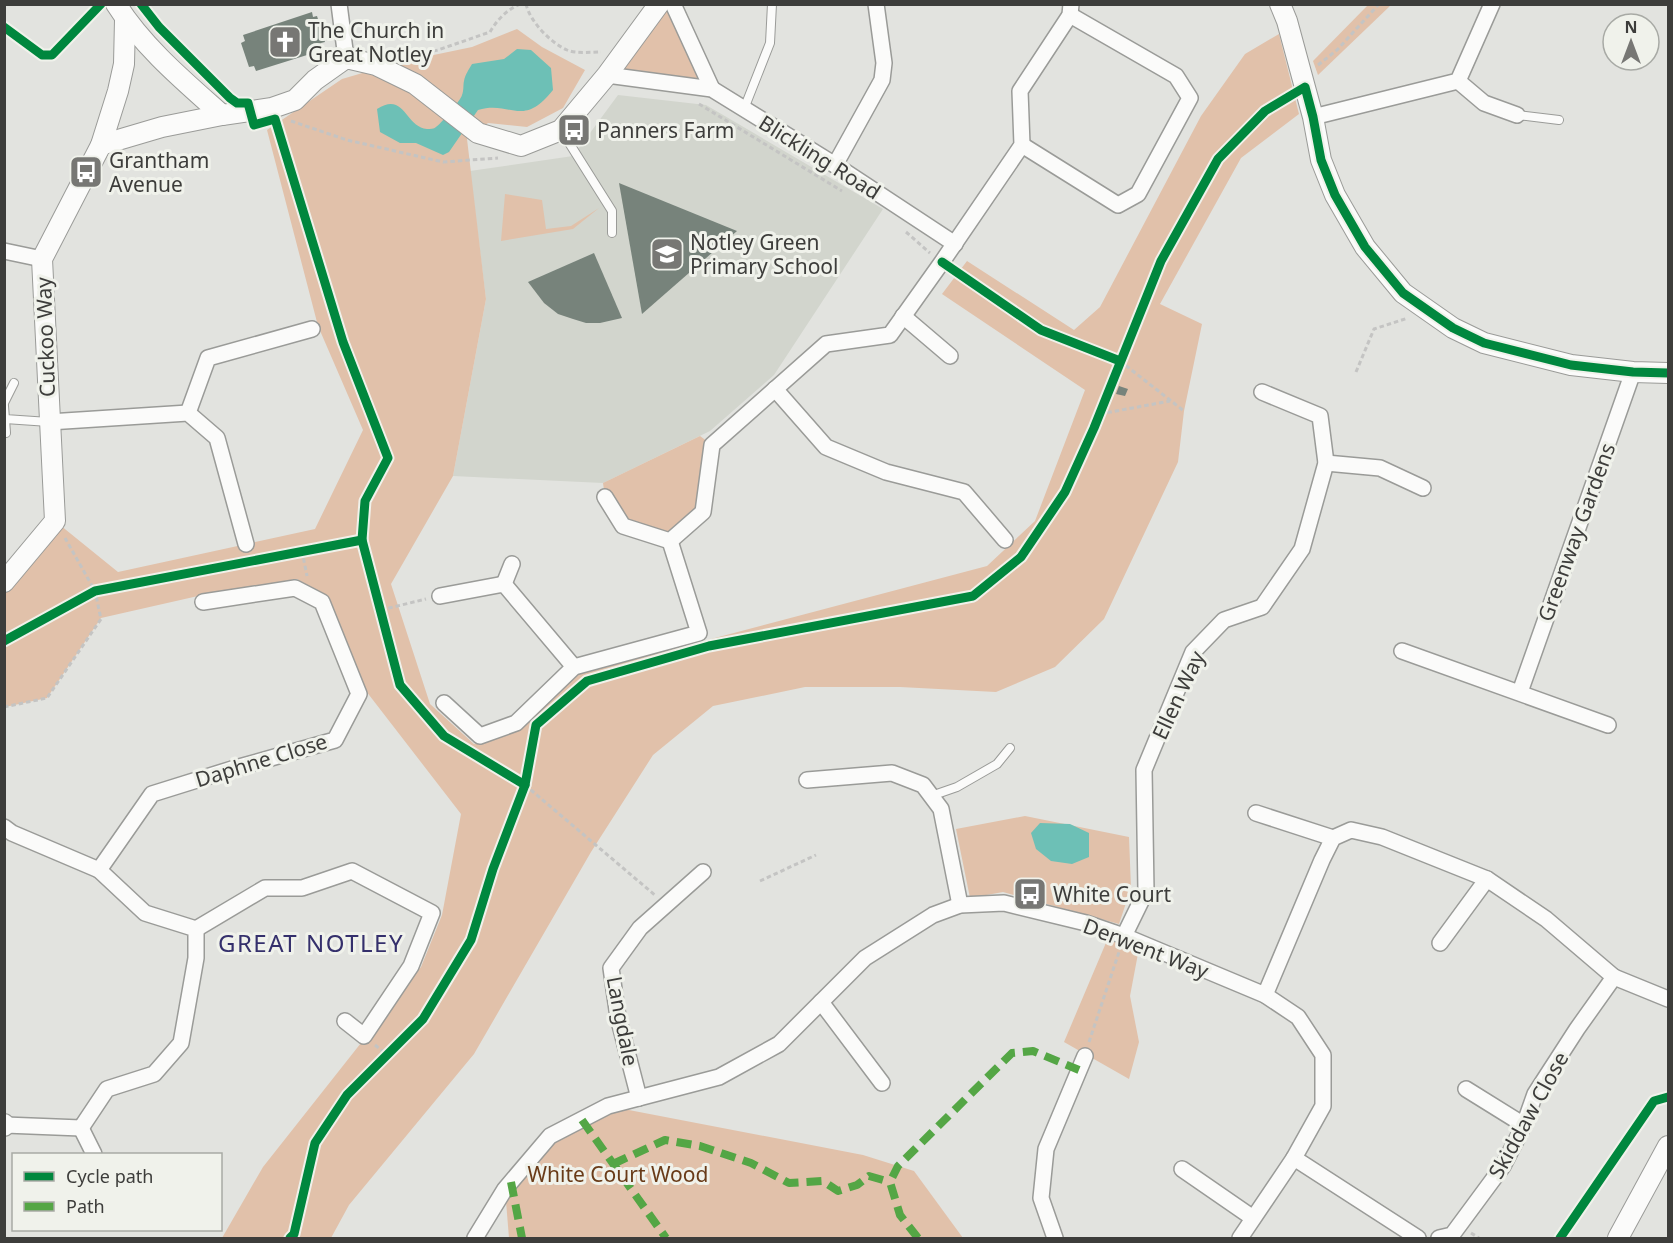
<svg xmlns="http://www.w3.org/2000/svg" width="1673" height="1243" font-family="'Noto Sans',sans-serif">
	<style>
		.built { fill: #d2d5cd }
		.green { fill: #e1c1aa }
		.water { fill: #6dc0b6 }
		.building { fill: #77837b }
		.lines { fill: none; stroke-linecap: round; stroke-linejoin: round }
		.service-casing { stroke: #9a9b98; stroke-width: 10 }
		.minor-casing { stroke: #9a9b98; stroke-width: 18 }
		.tertiary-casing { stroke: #9a9b98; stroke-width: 22 }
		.path { stroke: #c4c4c3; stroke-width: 3; stroke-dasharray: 4.5 3; stroke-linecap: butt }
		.service { stroke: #fbfbfa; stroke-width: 8 }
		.minor { stroke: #fbfbfa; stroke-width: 15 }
		.tertiary { stroke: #fbfbfa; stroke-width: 20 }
		.quiet { stroke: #54a645; stroke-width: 8; stroke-dasharray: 15 8; stroke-linecap: butt }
		.cycleway-casing { stroke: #f0f2eb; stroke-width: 13 }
		.cycleway { stroke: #00873e; stroke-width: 9 }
		.labels { text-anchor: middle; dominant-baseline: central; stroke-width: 6; stroke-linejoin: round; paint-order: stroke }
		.poi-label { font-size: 21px; fill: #3d3d3b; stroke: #f0f2eb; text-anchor: start }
		.street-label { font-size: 21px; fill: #3d3d3b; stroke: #f0f2eb }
		.park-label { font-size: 21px; fill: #693b18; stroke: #f0f2eb }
		.quarter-label { font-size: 24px; letter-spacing: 1.5px; fill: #35306c; stroke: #f0f2eb }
	</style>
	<rect width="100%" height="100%" fill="#e2e3df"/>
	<!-- built -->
	<polygon class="built" points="618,95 706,105 883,209 774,375 710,431 603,483 453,476 486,299 470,171 573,156"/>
	<!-- green -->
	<g class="green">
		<polygon points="660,5 673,5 712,89 607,75"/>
		<polygon points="1368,5 1391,5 1318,75 1313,61"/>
		<polygon points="517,29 542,47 585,70 563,108 527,127 488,123 467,139 486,299 453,476 391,584 430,704 474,744 523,727 579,674 987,566 1035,521 1085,390 942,294 967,261 1074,330 1100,307 1201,116 1245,54 1279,34 1299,114 1241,158 1160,304 1202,324 1184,411 1178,462 1104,619 1055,667 996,692 900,687 805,687 713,706 653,755 591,852 474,1054 349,1205 331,1238 222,1238 263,1167 421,967 442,915 461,814 366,691 326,596 297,579 198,596 101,618 47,698 5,707 5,582 55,521 118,572 315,529 363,430 318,326 267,130 342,79 400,62 472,47"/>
		<polygon points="505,194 542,200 546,229 571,226 599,208 573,229 501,241"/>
		<polygon points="700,436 712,445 703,512 670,541 623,526 605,497 603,483"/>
		<polygon points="1025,816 1129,837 1131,888 1119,924 1003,892 970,898 956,829"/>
		<polygon points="1108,938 1140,943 1130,996 1139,1042 1129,1079 1064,1042"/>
		<polygon points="608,1106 863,1155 914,1171 963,1238 509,1238 505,1189 550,1136"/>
	</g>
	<!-- water -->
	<g class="water">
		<path d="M517 49 531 50 551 68 553 90C522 129 511 100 478 110L449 152 443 155 416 143H400L380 132 377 109C405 91 405 127 427 129 430 129 434 129 436 127 440 125 461 100 462 95 464 90 463 85 464 81 465 75 469 69 472 64L504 59Z"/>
		<polygon points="1040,823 1070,824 1089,833 1089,857 1072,864 1051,861 1036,849 1031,833"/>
	</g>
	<!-- building -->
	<g class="building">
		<polygon points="312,12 313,17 317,16 325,42 321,43 323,50 256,71 254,66 249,67 241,43 245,41 243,35"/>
		<polygon points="619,183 737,231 642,314"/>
		<polygon points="594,253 622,318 600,323 586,323 573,319 558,314 544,303 528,282"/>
		<polygon points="1119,386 1128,389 1125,396 1116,394"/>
	</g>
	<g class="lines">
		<!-- service casing -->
		<g class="service-casing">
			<g id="service">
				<polyline points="744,109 770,43 772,4"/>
				<polyline points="1517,115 1559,120"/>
				<polyline points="561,130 612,211 612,233"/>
				<polyline points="4,403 14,383"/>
				<polyline points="4,406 5,419 49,422"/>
				<polyline points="5,419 6,433"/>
				<polyline points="931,796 957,787 997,764 1010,748"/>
			</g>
		</g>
		<!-- minor casing -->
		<g class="minor-casing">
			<g id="minor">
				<polyline points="339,4 346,58"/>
				<polyline points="673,4 712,89"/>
				<polyline points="607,75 712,89 835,165 955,244"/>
				<polyline points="1458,81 1484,103 1517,115"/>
				<polyline points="1313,117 1458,81 1492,4"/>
				<polyline points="1022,145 1118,205 1138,194 1190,98 1176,76 1070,15"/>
				<polyline points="835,165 882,80 884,63 876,4"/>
				<polyline points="4,251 42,259"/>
				<polyline points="903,316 950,356"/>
				<polyline points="775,389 826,447 886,472 964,492 1005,540"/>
				<polyline points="188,413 208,358 312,329"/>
				<polyline points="49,422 188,413 217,438 246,544"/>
				<polyline points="1326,463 1380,468 1423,488"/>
				<polyline points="605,497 623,526 670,541 703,512 712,445 826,344 890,335 942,262 1022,145 1020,91 1070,15 1071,4"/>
				<polyline points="504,584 512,564"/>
				<polyline points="440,596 504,584 574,667"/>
				<polyline points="1402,651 1608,725"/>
				<polyline points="1520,692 1633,372"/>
				<polyline points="444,703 480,736 516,723 574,667 699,633 670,541"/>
				<polyline points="807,780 892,773 923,785 941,809 960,905"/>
				<polyline points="1256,813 1333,838"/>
				<polyline points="4,827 12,833 99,870 145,913 196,929 196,958 181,1043 154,1074 107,1089 81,1128 5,1125"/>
				<polyline points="99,870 152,794 232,769 335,740 359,694 322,602 295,588 203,602"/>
				<polyline points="196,929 265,888 302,888 352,871 432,913 411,966 364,1036 345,1021"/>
				<polyline points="1124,936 1146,891 1144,770 1193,652 1224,620 1262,607 1302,549 1326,463 1320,416 1262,392"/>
				<polyline points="1440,943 1487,879"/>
				<polyline points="1614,977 1668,999"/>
				<polyline points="1265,995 1322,860 1333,838 1351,830 1382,837 1487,879 1546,919 1614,977 1577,1029 1535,1094 1524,1125 1503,1166 1452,1235 1439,1238"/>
				<polyline points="821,1002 882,1083"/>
				<polyline points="1466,1089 1524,1125"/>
				<polyline points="639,1098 618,1017 611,968 640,928 703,872"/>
				<polyline points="81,1128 94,1154"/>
				<polyline points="1294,1158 1418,1238"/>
				<polyline points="1182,1169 1253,1218"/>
				<polyline points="475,1238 505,1189 550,1136 608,1106 719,1077 779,1044 865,958 933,915 960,905 1004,903 1086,923 1124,936 1265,995 1298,1017 1323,1055 1323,1106 1294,1158 1240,1238"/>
				<polyline points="1055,1238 1041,1198 1046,1149 1085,1056"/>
			</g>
		</g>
		<!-- tertiary casing -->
		<g class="tertiary-casing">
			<g id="tertiary">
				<path d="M116 4C143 47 185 82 222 115"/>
				<polyline points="1280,4 1287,21 1313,117 1321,160 1335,195 1365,247 1403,293 1453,328 1484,343 1571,365 1633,372 1668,373"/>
				<polyline points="101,145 162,127 222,115 272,108 295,100 315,80 346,58 376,65 415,84 478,133 521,146 561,130 607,75 659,4"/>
				<polyline points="4,582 55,521 42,259 101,145 118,91 124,64 125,20"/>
				<polyline points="4,1124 4,1126"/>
				<polyline points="1618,1238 1668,1146"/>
			</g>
		</g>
		<!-- path -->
		<g class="path">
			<path d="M526 4C530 22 551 43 567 50 576 54 591 52 601 52"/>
			<path d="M404 58 438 50 490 32C497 20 507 9 521 4"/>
			<polyline points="1318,65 1337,50 1379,4"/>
			<polyline points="699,104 842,191"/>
			<polyline points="291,121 347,140 443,162 498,158"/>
			<polyline points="906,232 930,253"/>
			<polyline points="1120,361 1184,411"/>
			<polyline points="1356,372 1374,329 1408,318"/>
			<polyline points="1100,414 1170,401"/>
			<polyline points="302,551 307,576"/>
			<polyline points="381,610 426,599"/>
			<polyline points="4,707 47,698 101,619 95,591 65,538"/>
			<polyline points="525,785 656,896"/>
			<polyline points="760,881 816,855"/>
			<polyline points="1089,1042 1120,949"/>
			<polyline points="375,1045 387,1055"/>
			<polyline points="1471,1233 1479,1238"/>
		</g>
		<!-- service -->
		<use href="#service" class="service"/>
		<!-- minor -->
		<use href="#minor" class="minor"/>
		<!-- tertiary -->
		<use href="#tertiary" class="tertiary"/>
		<!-- quiet -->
		<g class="quiet">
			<polyline points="582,1120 666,1238"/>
			<polyline points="613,1164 665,1140 700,1146 751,1163 789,1183 823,1181 838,1191 857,1185 869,1176 890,1182"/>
			<polyline points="511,1182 522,1238"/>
			<polyline points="918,1238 900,1215 890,1182 898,1166 1012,1053 1033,1051 1079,1070"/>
		</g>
		<!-- cycleway casing -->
		<g class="cycleway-casing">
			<g id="cycleway">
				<polyline points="141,4 159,27 230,98 237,103 248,103 254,125 275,119 343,342 388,458 365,501 362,540 400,685 444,736 525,785"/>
				<polyline points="4,27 42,55 52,55 101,4"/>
				<polyline points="942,262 1041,330 1120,361"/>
				<polyline points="4,641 95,591 362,540"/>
				<polyline points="290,1238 294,1234 315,1143 347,1095 423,1019 471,940 493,869 525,785 536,725 587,681 709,646 973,596 1021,557 1065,492 1094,428 1161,261 1218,159 1265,111 1305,87 1313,117 1321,160 1335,195 1365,247 1403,293 1453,328 1484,343 1571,365 1633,372 1668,373"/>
				<polyline points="1560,1238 1654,1101 1668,1097"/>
			</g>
		</g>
		<!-- cycleway -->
		<use href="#cycleway" class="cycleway"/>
	</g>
	<!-- icons -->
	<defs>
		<g id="church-square" transform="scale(1.725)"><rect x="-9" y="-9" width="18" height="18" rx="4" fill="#777774" stroke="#f0f2eb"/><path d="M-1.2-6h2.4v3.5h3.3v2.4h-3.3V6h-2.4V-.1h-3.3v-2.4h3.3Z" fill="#fff"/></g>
		<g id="bus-square" transform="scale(1.725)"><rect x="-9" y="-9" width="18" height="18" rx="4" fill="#777774" stroke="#f0f2eb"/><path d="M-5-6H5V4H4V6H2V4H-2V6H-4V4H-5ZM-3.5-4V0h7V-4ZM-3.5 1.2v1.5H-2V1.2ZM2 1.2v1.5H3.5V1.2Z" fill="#fff"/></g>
		<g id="school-square" transform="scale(1.725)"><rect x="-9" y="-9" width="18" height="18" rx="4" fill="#777774" stroke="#f0f2eb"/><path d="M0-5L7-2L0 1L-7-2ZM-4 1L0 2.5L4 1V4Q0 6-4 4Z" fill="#fff"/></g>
	</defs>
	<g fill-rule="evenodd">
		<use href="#church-square" x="285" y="42"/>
		<use href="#bus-square" x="574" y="130"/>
		<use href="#bus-square" x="86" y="172"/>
		<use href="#school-square" x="667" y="254"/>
		<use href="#bus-square" x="1030" y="894"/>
	</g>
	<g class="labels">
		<!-- poi labels -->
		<g class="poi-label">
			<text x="308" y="30">The Church in<tspan x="308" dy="24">Great Notley</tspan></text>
			<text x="597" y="130">Panners Farm</text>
			<text x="109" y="160">Grantham<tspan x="109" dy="24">Avenue</tspan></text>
			<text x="690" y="242">Notley Green<tspan x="690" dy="24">Primary School</tspan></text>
			<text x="1053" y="894">White Court</text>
		</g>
		<!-- street labels -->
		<g class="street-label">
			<text transform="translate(820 157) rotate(32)">Blickling Road</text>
			<text transform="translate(45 337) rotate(-92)">Cuckoo Way</text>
			<text transform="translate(1576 532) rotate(-70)">Greenway Gardens</text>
			<text transform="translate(1178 695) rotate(-65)">Ellen Way</text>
			<text transform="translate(261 760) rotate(-17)">Daphne Close</text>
			<text transform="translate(1146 948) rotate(21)">Derwent Way</text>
			<text transform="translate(623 1021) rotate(79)">Langdale</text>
			<text transform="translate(1528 1115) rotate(-61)">Skiddaw Close</text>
		</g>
		<!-- park labels -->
		<g class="park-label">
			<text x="618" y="1174">White Court Wood</text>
		</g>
		<!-- quarter labels -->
		<g class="quarter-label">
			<text x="311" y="942">GREAT NOTLEY</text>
		</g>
	</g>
	<!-- border -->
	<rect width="1673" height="1243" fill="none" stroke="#3d3d3b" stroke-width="12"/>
	<!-- legend -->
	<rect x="12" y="1153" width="210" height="78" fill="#f0f2eb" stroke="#a8aaa5" stroke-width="1.5"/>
	<rect x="24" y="1172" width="30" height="9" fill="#00873e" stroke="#a8aaa5" stroke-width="1.5"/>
	<text x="66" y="1183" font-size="18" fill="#3d3d3b">Cycle path</text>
	<rect x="24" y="1202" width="30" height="9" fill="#54a645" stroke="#a8aaa5" stroke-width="1.5"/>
	<text x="66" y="1213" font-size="18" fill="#3d3d3b">Path</text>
	<!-- north arrow -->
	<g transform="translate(1631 42)"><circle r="28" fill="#f0f2eb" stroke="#a8aaa5" stroke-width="1.5"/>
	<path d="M0-4.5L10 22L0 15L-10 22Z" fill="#777774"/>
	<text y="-9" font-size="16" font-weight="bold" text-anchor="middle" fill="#3d3d3b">N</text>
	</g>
</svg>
